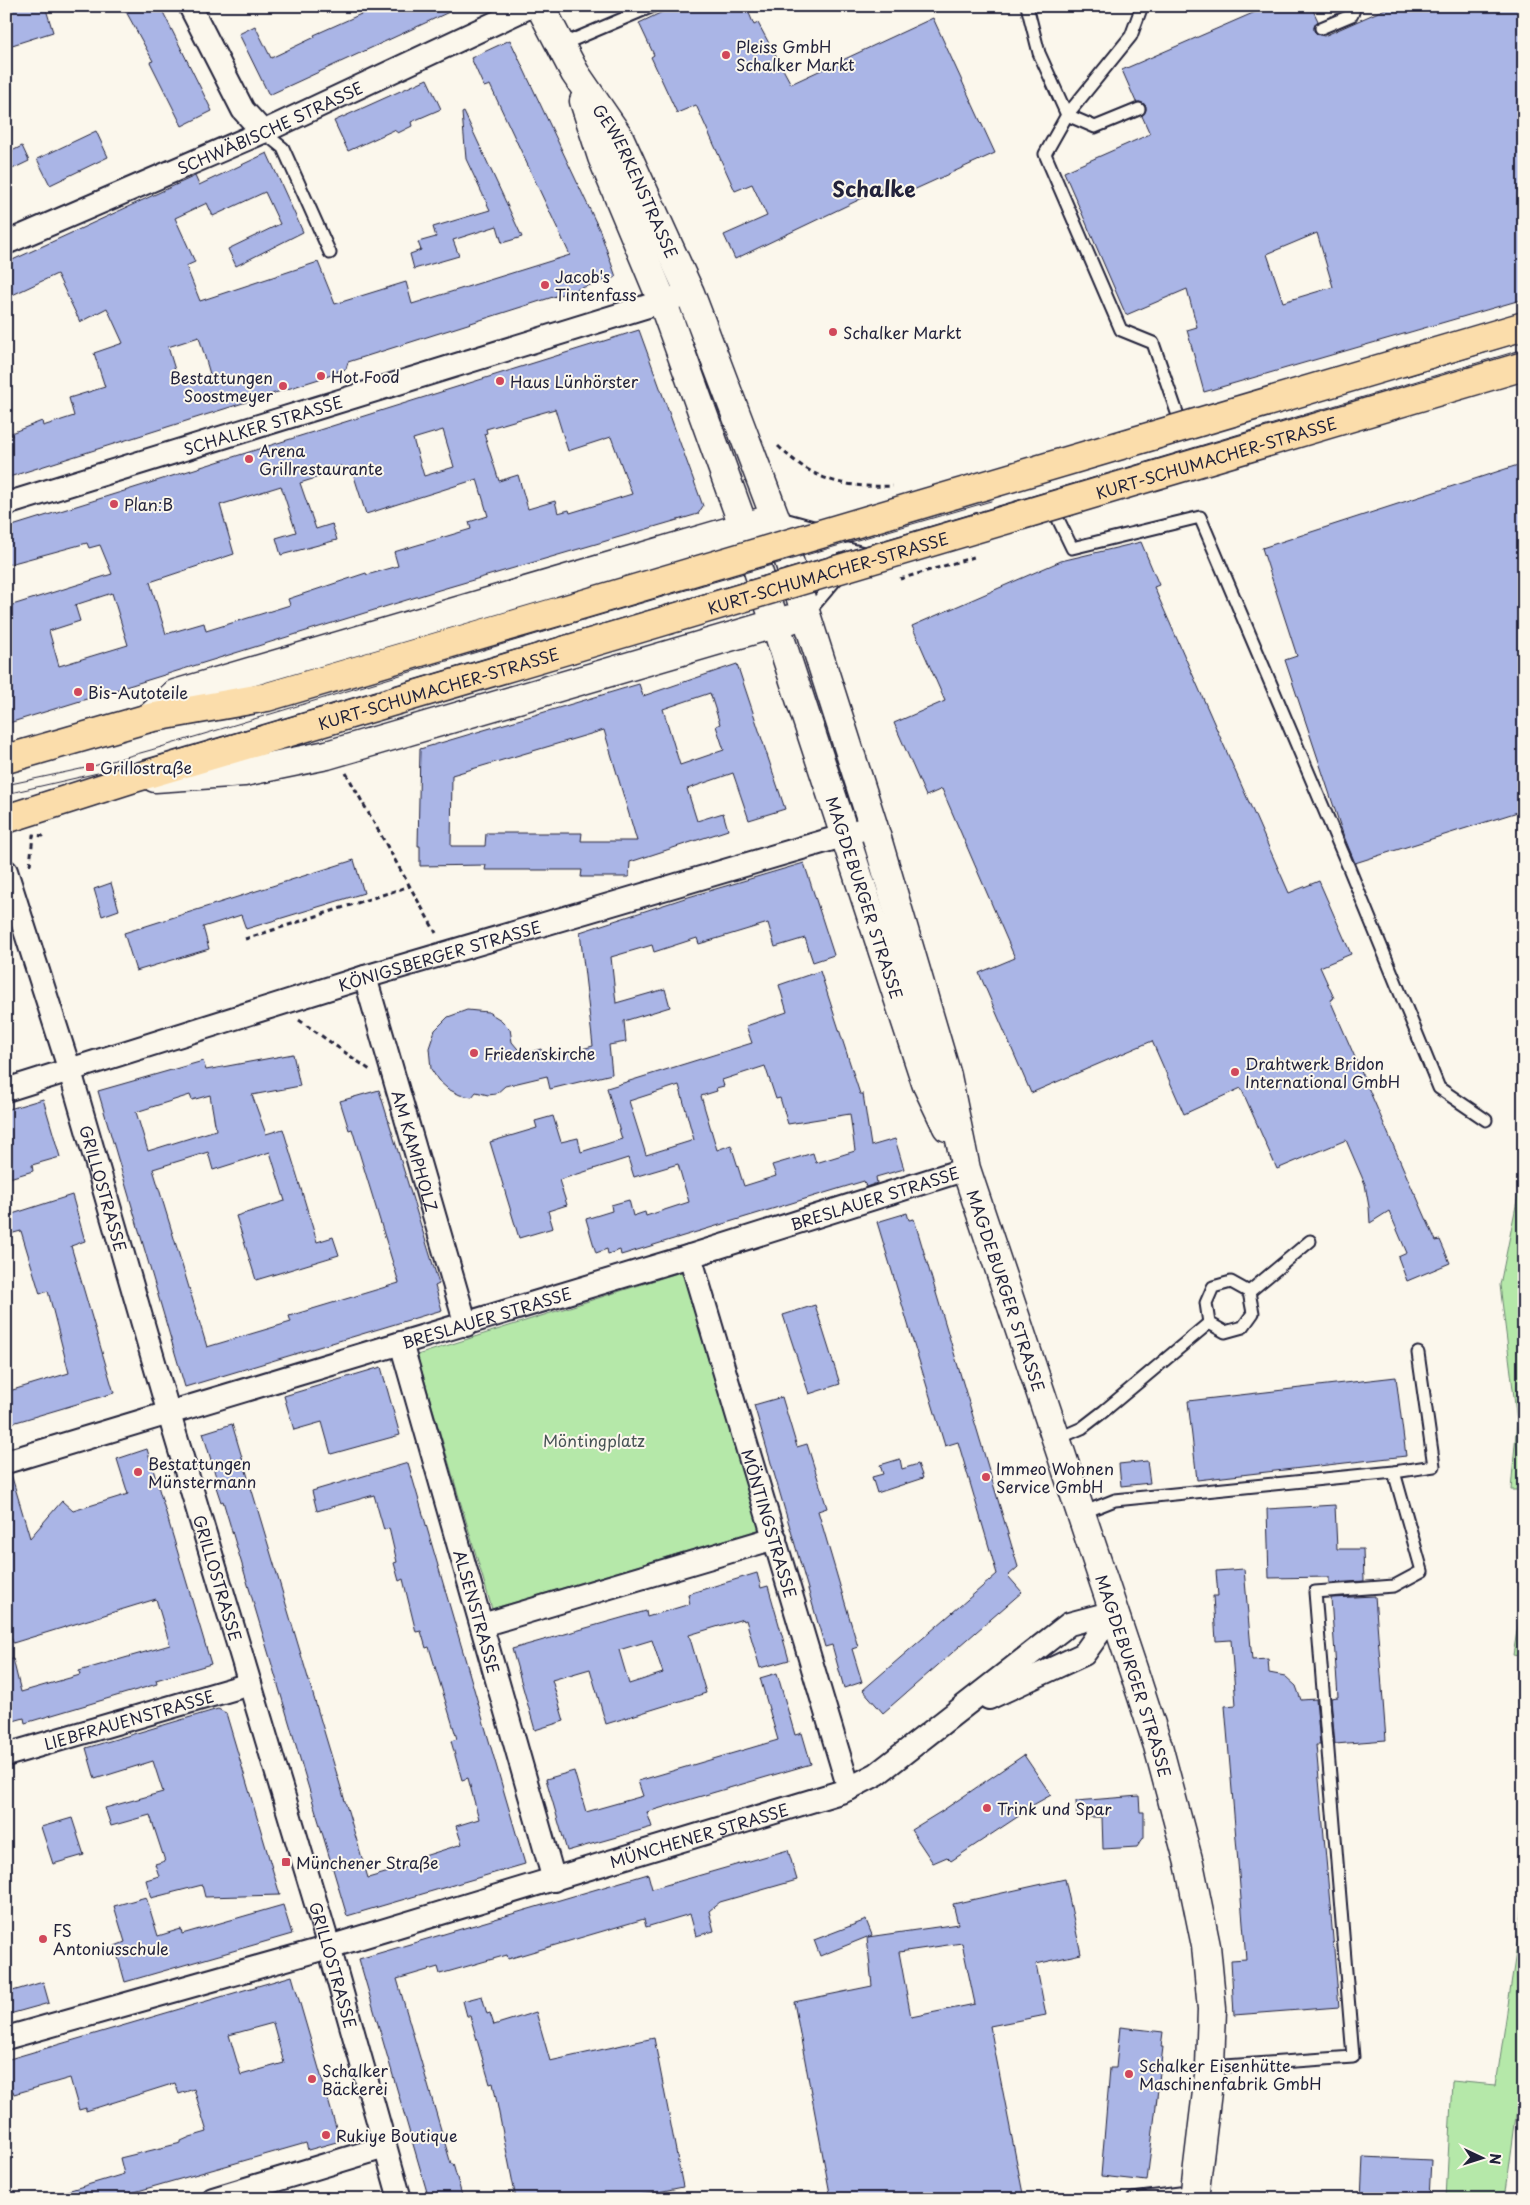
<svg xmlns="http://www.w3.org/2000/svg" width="1530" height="2205" font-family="'Playpen Sans',sans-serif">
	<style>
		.green { fill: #b5e8a9; stroke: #6c8572 }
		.building { fill: #aab5e6; stroke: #22223b; fill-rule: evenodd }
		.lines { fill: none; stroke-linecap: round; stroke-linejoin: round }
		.service-casing { stroke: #22223b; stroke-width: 15 }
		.minor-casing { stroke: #22223b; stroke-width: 26 }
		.tertiary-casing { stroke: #22223b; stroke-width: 31 }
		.primary-casing { stroke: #22223b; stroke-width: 31 }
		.path { stroke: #22223b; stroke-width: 3; stroke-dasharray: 5 4; stroke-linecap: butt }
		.service { stroke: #fbf7ec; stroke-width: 11 }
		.minor { stroke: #fbf7ec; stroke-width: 22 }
		.tertiary { stroke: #fbf7ec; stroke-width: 28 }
		.primary { stroke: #fbddab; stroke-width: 28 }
		.tram { stroke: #22223b; stroke-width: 1 }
		.primary-bridge-casing { stroke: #22223b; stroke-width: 31; stroke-linecap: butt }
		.primary-bridge { stroke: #fbddab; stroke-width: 28 }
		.poi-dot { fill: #d1495b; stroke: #fbf7ec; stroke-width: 2 }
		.labels { text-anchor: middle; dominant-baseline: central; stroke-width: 4; stroke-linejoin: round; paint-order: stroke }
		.poi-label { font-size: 16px; fill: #22223b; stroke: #fbf7ec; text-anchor: start }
		.street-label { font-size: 16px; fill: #22223b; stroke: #fbf7ec }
		.park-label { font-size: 16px; fill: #475456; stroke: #fbf7ec }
		.district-label { font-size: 21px; font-weight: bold; fill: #22223b; stroke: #fbf7ec }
	</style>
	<rect width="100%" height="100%" fill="#fbf7ec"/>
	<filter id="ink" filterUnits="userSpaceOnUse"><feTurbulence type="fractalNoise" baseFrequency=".02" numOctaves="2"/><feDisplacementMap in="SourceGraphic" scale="10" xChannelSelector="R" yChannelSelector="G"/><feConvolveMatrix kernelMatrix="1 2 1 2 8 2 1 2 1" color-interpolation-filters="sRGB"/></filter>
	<g filter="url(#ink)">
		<!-- green -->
		<g class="green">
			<polygon points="1524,1166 1524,1490 1511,1490 1517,1421 1500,1285"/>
			<polygon points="684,1271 761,1529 492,1609 417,1355"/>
			<polygon points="1524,1590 1524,1657 1513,1655"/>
			<polygon points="1524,1899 1524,2056 1505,2199 1446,2199 1452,2081 1496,2085"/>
		</g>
		<!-- building -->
		<g class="building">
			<polygon points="6,6 45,6 53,32 6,47"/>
			<polygon points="123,6 160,6 212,111 182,126 150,62 153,61"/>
			<polygon points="379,6 462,6 269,95 239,34 255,26 271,58 315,37 314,35"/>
			<polygon points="675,6 746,6 754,25 758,23 791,84 933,18 995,153 898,197 892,184 735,259 724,235 767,216 752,184 735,191 696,105 677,113 651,57 654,55 639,23"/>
			<path d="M1269 6H1311L1318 21 1314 27V31L1317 34 1324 36 1392 6H1524V299L1204 392 1187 330 1197 327 1187 289 1126 315 1064 172 1150 134 1142 116 1146 110V106L1140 102H1136L1122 70ZM1317 233 1333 287 1283 302 1267 254Z"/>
			<path d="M510 40 600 231 616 277 348 362 346 369 337 371 338 373 6 478V438L12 436 11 433 42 421 43 426 74 416 69 398 105 387 94 353 123 343 107 308 80 322 57 274 6 298V263L195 176 199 185 267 153 303 232 236 266 228 249 280 224 265 192 213 216 207 203 175 218 195 262 186 266 200 301 318 262 335 304 406 282 412 304 570 255 490 85 484 87 471 58ZM199 337 210 374 179 383 168 347Z"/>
			<polygon points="427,79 441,109 411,122 412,126 398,133 394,130 348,151 334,121"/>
			<polygon points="464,112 522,237 502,243 497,226 453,240 459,256 414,269 410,254 421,250 418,242 436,237 433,227 490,210 466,159 462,113"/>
			<polygon points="96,131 108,157 50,185 37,159"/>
			<polygon points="22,146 29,161 6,172 6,154"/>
			<path d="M639 330 703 506 698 514 439 590 9 723 6 714V607L112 574 100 545 89 548 87 543 6 565V528ZM555 409 568 451 611 437 632 494 570 513 569 510 558 513 555 501 528 509 518 475 499 481 484 434 487 433 486 429ZM443 430 454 467 424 476 413 439ZM340 466 352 470 366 514 477 479 488 516 469 522 471 529 394 552 398 566 367 575 366 573 288 599 290 605 206 631 204 623 166 634 150 582 234 554 220 505 281 486 296 532 276 538 281 555 337 540 332 524 316 529 300 483 319 477 318 473ZM112 593 128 645 59 666 49 631 80 621 75 605Z"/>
			<polygon points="1524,463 1524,810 1355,863 1343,834 1285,660 1297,656 1262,548"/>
			<polygon points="1141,542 1159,585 1154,587 1289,893 1319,881 1351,954 1320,967 1334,998 1330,1000 1414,1193 1415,1193 1436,1241 1440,1240 1450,1263 1407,1281 1398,1257 1407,1253 1389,1211 1370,1223 1369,1207 1365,1184 1346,1140 1277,1169 1241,1088 1184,1114 1152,1041 1031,1093 979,973 1015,958 942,789 926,796 894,723 945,701 912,626 1061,561"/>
			<path d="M737 664 785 809 749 820 733 773 687 789 697 821 723 813 728 830 630 862 629 877H581L582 870H485L486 865 420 866V846H418L420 749 639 684 643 696ZM710 693 720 724 716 726 724 750 680 765 663 709ZM604 730 637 841H581L582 833H486L485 846H451L452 775Z"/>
			<polygon points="354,860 364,893 246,929 241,915 203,927 209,949 136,971 124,933"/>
			<polygon points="804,863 834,955 813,962 805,938 775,947 768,923 699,944 697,938 654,952 652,945 611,957 616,1003 665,989 670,1007 624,1021 626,1042 609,1045 612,1074 550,1089 547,1076 505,1086 496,1094 488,1095 476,1092 472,1097 460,1095 448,1089 438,1080 431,1069 429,1048 435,1030 448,1017 467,1010 488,1012 501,1020 510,1029 512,1042 522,1054 541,1049 544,1059 593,1046 580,932 685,898"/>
			<polygon points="111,883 119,910 102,916 94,889"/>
			<path d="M820 971 860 1094H863L871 1146 895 1139 904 1169 876 1177 877 1183 866 1187 864 1181 621 1255 620 1250 608 1254 607 1249 596 1253 586 1219 612 1211 611 1205 629 1200 633 1216 645 1212 646 1216 689 1202 678 1164 634 1177 628 1158 559 1180 567 1205 548 1211 553 1228 519 1238 490 1142 537 1128 535 1121 553 1116 561 1142 578 1138 581 1152 622 1139 607 1088 752 1043 746 1026 787 1012 779 985ZM765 1066 776 1099 780 1098 788 1124 850 1114 855 1151 816 1163 813 1153 772 1165 776 1176 744 1186 731 1145 717 1150 701 1096 717 1091 716 1088 724 1086 722 1080ZM679 1085 694 1140 646 1155 629 1101Z"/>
			<path d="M293 1054 300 1086 252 1095 266 1134 283 1129 317 1242 333 1237 339 1255 256 1280 236 1216 285 1201 270 1152 213 1170 208 1152 153 1169 207 1347 291 1322 289 1316 399 1283 352 1129 349 1130 340 1101 379 1090 439 1284 435 1286 442 1310 185 1387 98 1091 203 1061 206 1070ZM190 1095 192 1100 210 1095 216 1130 148 1151 136 1112Z"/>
			<polygon points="43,1099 60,1157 32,1165 33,1171 6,1179 6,1110"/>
			<polygon points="72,1195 85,1241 71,1246 114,1393 6,1425 6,1392 69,1373 48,1291 40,1294 21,1231 6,1235 6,1216"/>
			<polygon points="907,1213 909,1220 914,1219 1018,1567 1008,1576 1022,1592 883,1713 863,1690 997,1574 958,1442 945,1446 877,1222"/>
			<polygon points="815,1305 840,1384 809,1394 783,1315"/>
			<polygon points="381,1367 400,1435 331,1454 322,1422 294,1430 284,1396"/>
			<polygon points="1396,1377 1406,1456 1197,1480 1188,1401"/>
			<polygon points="782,1397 797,1447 807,1444 827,1508 818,1511 858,1647 852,1649 862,1682 844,1688 832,1645 825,1647 754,1405"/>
			<polygon points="232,1424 368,1878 420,1863 418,1858 462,1844 456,1826 479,1819 468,1778 462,1780 451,1741 457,1739 429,1647 426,1648 421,1631 416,1632 403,1579 399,1581 394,1563 397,1562 389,1528 384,1530 374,1495 317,1511 312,1491 408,1463 525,1864 347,1916 223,1501 221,1502 213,1478 216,1477 203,1433"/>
			<polygon points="147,1449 211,1664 156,1680 157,1684 25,1723 24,1718 6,1723 6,1660 13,1659 21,1692 80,1675 79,1671 170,1645 156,1599 13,1643 6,1621 6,1475 11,1474 30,1538 62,1501 73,1511 128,1494 117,1459"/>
			<polygon points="900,1459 902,1469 918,1464 923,1478 877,1493 872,1477 883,1474 880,1465"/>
			<polygon points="1147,1461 1150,1483 1121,1486 1119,1464"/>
			<polygon points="1335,1505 1337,1549 1363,1549 1364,1581 1329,1583 1329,1577 1269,1578 1267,1509"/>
			<polygon points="1244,1569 1252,1660 1268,1659 1269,1673 1285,1676 1296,1686 1301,1700 1316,1699 1320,1745 1316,1745 1339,2007 1234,2015 1231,1960 1246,1959 1225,1706 1236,1705 1231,1640 1216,1641 1213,1596 1218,1596 1216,1571"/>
			<path d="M757 1573 761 1588 768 1586 789 1660 760 1668 746 1620 744 1621 743 1619 689 1635 706 1693 606 1724 590 1669 552 1680 564 1721 535 1730 512 1649 646 1611 647 1617 690 1604 688 1594ZM652 1640 663 1673 629 1684 619 1650Z"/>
			<polygon points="1375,1596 1386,1740 1335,1744 1331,1698 1338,1697 1331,1598"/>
			<polygon points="777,1673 795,1735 802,1733 811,1764 647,1812 652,1827 567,1851 546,1779 574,1771 586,1812 643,1796 638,1781 778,1740 760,1678"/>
			<polygon points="218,1709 226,1713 280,1895 205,1897 202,1885 151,1898 146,1880 159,1876 155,1864 165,1861 150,1815 111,1826 105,1808 163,1792 153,1761 95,1779 86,1748"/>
			<polygon points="1024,1755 1051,1795 1033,1805 1034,1806 951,1861 947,1857 933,1863 911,1830 942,1811"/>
			<polygon points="1139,1796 1140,1812 1144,1812 1144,1837 1137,1847 1103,1849 1102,1817 1077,1817 1076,1801"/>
			<polygon points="72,1818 84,1855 53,1864 41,1827"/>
			<polygon points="788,1850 797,1880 720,1902 709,1911 714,1931 696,1936 690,1914 646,1927 644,1919 508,1959 507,1955 440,1974 438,1967 397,1979 451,2164 453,2164 463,2199 429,2199 359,1959 648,1874 652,1889"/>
			<path d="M1065 1879 1081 1954 1036 1964 1046 2015 990 2026 1024 2199H831L794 2002 872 1986 867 1937 820 1956 814 1940 866 1920 872 1935 868 1937 958 1924 953 1904ZM962 1943 975 2004 911 2017 899 1952Z"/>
			<polygon points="146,1897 158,1936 181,1929 182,1934 283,1905 292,1934 125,1982 115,1946 125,1942 114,1906"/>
			<path d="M292 1976 340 2141 308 2150 306 2143 110 2199H57V2194L124 2174 120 2158 181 2143V2141L190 2137 207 2132 194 2089 179 2094 175 2083 86 2111V2108L79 2110 70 2078 14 2094 13 2091 6 2093V2060ZM273 2023 284 2063 241 2075 229 2035Z"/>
			<polygon points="43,1982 49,2003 6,2015 6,1993"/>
			<polygon points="482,1996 487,2014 490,2013 494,2025 536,2012 550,2061 654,2038 683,2187 623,2199 516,2199 493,2083 490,2084 470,2016 467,2016 463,2001"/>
			<polygon points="1120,2027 1163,2032 1161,2047 1163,2047 1147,2181 1101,2176 1110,2068 1116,2068"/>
			<polygon points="1363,2157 1431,2160 1429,2199 1361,2199"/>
		</g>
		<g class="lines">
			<!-- service casing -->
			<g class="service-casing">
				<g id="service">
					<polyline points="1027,6 1039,53 1067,115 1095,127 1139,109"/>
					<polyline points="1142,6 1131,36 1067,115 1045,154 1121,330 1153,343 1182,427"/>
					<polyline points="1321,28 1352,15 1355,6"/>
					<polyline points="561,45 653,6"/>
					<polyline points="263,132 283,148 330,253"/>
					<polyline points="1044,490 1072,548 1200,517 1349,868 1439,1088 1486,1120"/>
					<polyline points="777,517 817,528"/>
					<polyline points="842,534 869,541 1524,345"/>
					<polyline points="807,614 840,575"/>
					<polygon points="1231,1282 1249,1292 1253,1313 1243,1327 1225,1332 1209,1323 1206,1303 1213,1287"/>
					<polyline points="1249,1292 1310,1241"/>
					<polyline points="1057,1439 1082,1428 1104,1411 1209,1323"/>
					<polyline points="1082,1513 1115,1500 1394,1472 1434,1466 1418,1353"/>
					<polyline points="1211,2067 1353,2057 1315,1592 1394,1586 1422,1571 1394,1472"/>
					<polyline points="1133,2199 1195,2191"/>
				</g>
			</g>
			<!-- minor casing -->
			<g class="minor-casing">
				<g id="minor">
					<polyline points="190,6 243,110 263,132"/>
					<path id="s1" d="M6 243 263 132 531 6"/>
					<path id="s2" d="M6 504 690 293"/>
					<path id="s3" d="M6 871 70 1071 169 1414 329 1947 400 2199"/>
					<path id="s4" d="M365 977 466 1325"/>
					<path id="s5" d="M6 1090 365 977 846 835 873 825"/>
					<path id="s6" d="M690 1256 849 1789"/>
					<path id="s7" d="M401 1343 554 1880"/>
					<path id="s8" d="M6 1462 690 1256 966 1169"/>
					<polyline points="482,1625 775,1538"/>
					<polyline points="989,1698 1084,1654 1114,1612"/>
					<path id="s9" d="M6 1755 250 1684"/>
					<path id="s10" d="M6 2038 329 1947 844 1791 877 1774 1069 1624 1114 1612"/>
					<polyline points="213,2199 385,2147"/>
				</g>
			</g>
			<!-- tertiary casing -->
			<g class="tertiary-casing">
				<g id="tertiary">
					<path id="s11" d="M540 6 575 73 619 137 690 293 775 517 873 825 947 1076 966 1169 1133 1669 1158 1746 1189 1863 1206 1946 1212 2009 1210 2067 1194 2199"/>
					<path id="s12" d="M584 101 602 157 663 303 744 528 926 1083 947 1127"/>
					<polyline points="149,718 175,694 761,522"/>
					<polyline points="155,778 244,772 327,755 791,619"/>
				</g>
			</g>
			<!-- primary casing -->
			<g class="primary-casing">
				<g id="primary">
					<polyline points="6,759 149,718 267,697 560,611"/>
					<path id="s13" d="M6 819 131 779 570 649"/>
				</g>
			</g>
			<!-- path -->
			<g class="path">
				<path d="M778 446C814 481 843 488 893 486"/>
				<polyline points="900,579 974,557 973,554"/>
				<polyline points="346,773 436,933"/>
				<polyline points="30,865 33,835 43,836 46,833"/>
				<polyline points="245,939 410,886"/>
				<polyline points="299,1020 370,1070"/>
			</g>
			<!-- service -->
			<use href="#service" class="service"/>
			<!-- minor -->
			<use href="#minor" class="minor"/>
			<!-- tertiary -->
			<use href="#tertiary" class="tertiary"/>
			<!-- primary -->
			<use href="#primary" class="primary"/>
			<!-- tram -->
			<g class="tram">
				<polyline points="1405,377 1524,341"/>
				<polyline points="6,785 90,767 151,750 580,621 991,501"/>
				<path d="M6 794 111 770C582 630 1053 490 1524 349"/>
			</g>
			<!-- primary-bridge casing -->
			<g class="primary-bridge-casing">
				<g id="primary-bridge">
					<polyline points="560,611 1524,326"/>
					<path id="s14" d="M570 649 1524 366"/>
				</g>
			</g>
			<!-- primary-bridge -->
			<use href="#primary-bridge" class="primary-bridge"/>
		</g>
	</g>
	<!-- markers -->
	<g class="poi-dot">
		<circle cx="726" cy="55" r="5"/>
		<circle cx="545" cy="285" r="5"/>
		<circle cx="833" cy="332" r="5"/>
		<circle cx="321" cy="376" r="5"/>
		<circle cx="500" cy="381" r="5"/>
		<circle cx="283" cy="386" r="5"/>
		<circle cx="249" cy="459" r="5"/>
		<circle cx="114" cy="504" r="5"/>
		<circle cx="78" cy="692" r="5"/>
		<rect x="85" y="762" width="10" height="10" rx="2.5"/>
		<circle cx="474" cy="1053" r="5"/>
		<circle cx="1235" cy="1072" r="5"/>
		<circle cx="138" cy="1472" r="5"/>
		<circle cx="986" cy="1477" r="5"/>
		<circle cx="987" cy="1808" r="5"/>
		<rect x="281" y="1857" width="10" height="10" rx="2.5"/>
		<circle cx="43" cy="1939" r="5"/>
		<circle cx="1129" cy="2074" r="5"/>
		<circle cx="312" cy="2079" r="5"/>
		<circle cx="326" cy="2135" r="5"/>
	</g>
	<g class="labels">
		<!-- poi labels -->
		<g class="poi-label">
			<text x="736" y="46">Pleiss GmbH<tspan x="736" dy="18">Schalker Markt</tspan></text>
			<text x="555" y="276">Jacob's<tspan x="555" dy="18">Tintenfass</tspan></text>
			<text x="843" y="332">Schalker Markt</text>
			<text x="331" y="376">Hot Food</text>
			<text x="273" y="377" text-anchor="end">Bestattungen<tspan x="273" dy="18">Soostmeyer</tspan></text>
			<text x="510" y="381">Haus Lünhörster</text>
			<text x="259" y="450">Arena<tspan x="259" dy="18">Grillrestaurante</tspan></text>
			<text x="124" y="504">Plan:B</text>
			<text x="88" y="692">Bis-Autoteile</text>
			<text x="100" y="767">Grillostraße</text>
			<text x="484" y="1053">Friedenskirche</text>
			<text x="1245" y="1063">Drahtwerk Bridon<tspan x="1245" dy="18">International GmbH</tspan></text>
			<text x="148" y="1463">Bestattungen<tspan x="148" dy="18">Münstermann</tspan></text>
			<text x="996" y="1468">Immeo Wohnen<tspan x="996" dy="18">Service GmbH</tspan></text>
			<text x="997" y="1808">Trink und Spar</text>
			<text x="296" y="1862">Münchener Straße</text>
			<text x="53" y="1930">FS<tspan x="53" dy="18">Antoniusschule</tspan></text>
			<text x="1139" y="2065">Schalker Eisenhütte<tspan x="1139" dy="18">Maschinenfabrik GmbH</tspan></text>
			<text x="322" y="2070">Schalker<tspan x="322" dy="18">Bäckerei</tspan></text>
			<text x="336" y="2135">Rukiye Boutique</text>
		</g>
		<!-- street labels -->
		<g class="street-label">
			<text stroke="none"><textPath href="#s1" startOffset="288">SCHWÄBISCHE STRASSE</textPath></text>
			<text stroke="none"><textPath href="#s11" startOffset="200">GEWERKENSTRASSE</textPath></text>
			<text stroke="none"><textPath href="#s2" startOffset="269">SCHALKER STRASSE</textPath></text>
			<text stroke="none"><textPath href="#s14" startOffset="674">KURT-SCHUMACHER-STRASSE</textPath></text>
			<text stroke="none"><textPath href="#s14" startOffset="269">KURT-SCHUMACHER-STRASSE</textPath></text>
			<text stroke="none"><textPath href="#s13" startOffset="452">KURT-SCHUMACHER-STRASSE</textPath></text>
			<text stroke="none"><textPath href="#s12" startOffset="845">MAGDEBURGER STRASSE</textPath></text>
			<text stroke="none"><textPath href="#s5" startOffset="454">KÖNIGSBERGER STRASSE</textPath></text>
			<text stroke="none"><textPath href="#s4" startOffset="181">AM KAMPHOLZ</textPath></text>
			<text stroke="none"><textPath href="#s3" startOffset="332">GRILLOSTRASSE</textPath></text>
			<text stroke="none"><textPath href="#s8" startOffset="908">BRESLAUER STRASSE</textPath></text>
			<text stroke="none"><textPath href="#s11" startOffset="1372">MAGDEBURGER STRASSE</textPath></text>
			<text stroke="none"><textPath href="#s8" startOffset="502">BRESLAUER STRASSE</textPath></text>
			<text stroke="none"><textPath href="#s6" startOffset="279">MÖNTINGSTRASSE</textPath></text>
			<text stroke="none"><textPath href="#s3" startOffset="738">GRILLOSTRASSE</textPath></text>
			<text stroke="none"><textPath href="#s7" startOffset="279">ALSENSTRASSE</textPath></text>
			<text stroke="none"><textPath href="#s11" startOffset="1778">MAGDEBURGER STRASSE</textPath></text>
			<text stroke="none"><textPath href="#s9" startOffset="128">LIEBFRAUENSTRASSE</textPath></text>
			<text stroke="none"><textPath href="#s10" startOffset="722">MÜNCHENER STRASSE</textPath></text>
			<text stroke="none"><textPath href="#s3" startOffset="1142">GRILLOSTRASSE</textPath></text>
		</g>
		<!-- park labels -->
		<g class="park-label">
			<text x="594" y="1440">Möntingplatz</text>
		</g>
		<!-- district labels -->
		<g class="district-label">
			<text x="874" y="188">Schalke</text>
		</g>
	</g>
	<!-- margin -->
	<rect width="1530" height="2205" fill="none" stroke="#fbf7ec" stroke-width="25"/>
	<rect x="12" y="12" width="1505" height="2180" fill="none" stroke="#22223b" stroke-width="2" filter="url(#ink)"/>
	<!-- north arrow -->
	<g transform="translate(1482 2158) rotate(94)" stroke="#fbf7ec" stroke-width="4" paint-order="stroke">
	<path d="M0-4L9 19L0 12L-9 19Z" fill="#22223b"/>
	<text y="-8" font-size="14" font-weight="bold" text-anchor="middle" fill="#22223b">N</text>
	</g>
</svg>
